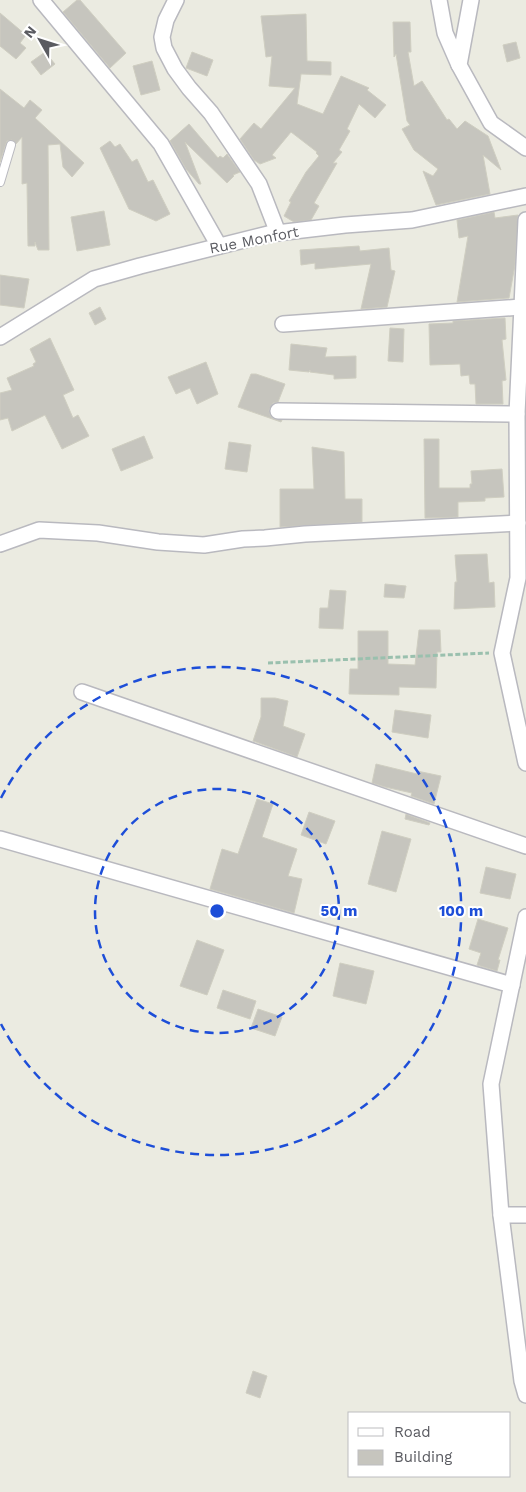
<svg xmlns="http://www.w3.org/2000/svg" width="526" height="1492" font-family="'Work Sans',sans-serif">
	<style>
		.building { fill: #c6c5be; stroke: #cfcec1 }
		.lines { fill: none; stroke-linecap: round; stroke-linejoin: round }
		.lane-casing { stroke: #b9b9bf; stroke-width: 10 }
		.street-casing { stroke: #b9b9bf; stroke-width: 18 }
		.path { stroke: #9ac0ae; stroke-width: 3; stroke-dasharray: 5 2.5; stroke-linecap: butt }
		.lane { stroke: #fff; stroke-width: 8 }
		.street { stroke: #fff; stroke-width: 15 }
		.ring { fill: none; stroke: #1d4ed8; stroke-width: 2.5; stroke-dasharray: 9 6 }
		.labels { text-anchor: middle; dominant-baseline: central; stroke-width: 4; stroke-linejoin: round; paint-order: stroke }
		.street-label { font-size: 15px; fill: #5a5b61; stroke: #fff }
		.centre { fill: #1d4ed8; stroke: #fff; stroke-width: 2.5 }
		.ring-label { font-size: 15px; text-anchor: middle; font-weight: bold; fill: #1d4ed8; stroke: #fff; stroke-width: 4; stroke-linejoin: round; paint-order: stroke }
	</style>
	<rect width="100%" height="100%" fill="#ebebe1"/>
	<!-- building -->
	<g class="building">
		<polygon points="77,0 80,0 126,53 110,68 63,12"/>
		<polygon points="0,13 26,35 20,43 26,48 16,59 0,46"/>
		<polygon points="306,14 307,61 331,62 331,75 301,74 297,104 323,114 341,76 369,88 367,90 386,105 375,118 359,104 347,129 350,131 339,150 342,152 333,163 337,163 314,203 319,206 311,220 294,222 284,216 291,202 289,201 306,172 319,156 316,153 317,152 291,132 272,155 276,158 260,164 254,160 240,139 254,123 261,129 295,88 269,86 272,56 266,57 261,16"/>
		<polygon points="393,22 410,22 411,52 408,52 414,86 422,81 447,120 449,119 457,129 465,121 488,136 501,170 483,155 490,194 436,205 423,171 433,176 438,169 414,150 402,129 410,125 407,121 396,54 394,57"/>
		<polygon points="516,42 520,58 507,62 503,45"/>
		<polygon points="45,52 55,64 41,75 31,62"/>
		<polygon points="192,52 213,60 207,76 186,68"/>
		<polygon points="152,61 160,90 141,95 133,66"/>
		<polygon points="0,89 24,108 30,100 42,110 35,118 84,163 72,177 63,167 60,144 48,145 49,250 38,250 35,242 35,246 28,246 27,183 22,184 22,137 16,144 12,140 7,141 0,162"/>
		<polygon points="189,124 218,158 220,156 223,158 227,154 240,172 233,175 234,176 227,183 185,142 201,184 199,184 186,169 170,141"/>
		<polygon points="110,141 115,147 120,144 132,162 137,159 148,182 153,180 170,214 156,221 129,209 100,148"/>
		<polygon points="104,211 110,245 77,251 71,217"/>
		<polygon points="494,212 495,218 518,215 515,265 509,298 457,302 468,236 459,238 457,220"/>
		<polygon points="359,246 360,251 389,248 391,270 395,271 387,307 361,309 371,264 315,269 315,263 301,265 300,250"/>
		<polygon points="0,275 29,279 24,308 0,305"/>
		<polygon points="100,307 106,319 95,325 89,313"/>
		<polygon points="505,318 506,339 502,340 506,380 502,381 503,404 476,404 475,384 470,384 469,375 461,376 460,364 430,365 429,324 453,323 453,321"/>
		<polygon points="390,328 404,329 403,362 388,361"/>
		<polygon points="50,338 74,390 63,395 73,418 78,415 89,436 62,449 45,415 12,431 8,418 0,420 0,393 12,390 7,378 34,366 33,364 36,362 30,349"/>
		<polygon points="291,344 327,348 325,357 356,356 356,378 334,379 334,375 310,372 310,370 309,372 289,370"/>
		<polygon points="206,362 218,394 197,404 190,388 176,394 168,377"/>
		<polygon points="251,374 256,374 285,384 278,402 273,403 269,410 270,415 273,419 282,420 281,422 238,407"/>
		<polygon points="144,436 153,458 121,471 112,449"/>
		<polygon points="424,439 439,439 439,488 470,488 470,484 472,484 471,471 502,469 504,497 485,498 485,501 458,502 458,517 425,518"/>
		<polygon points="229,442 251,445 247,472 225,469"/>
		<polygon points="312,447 344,452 345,499 362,499 362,522 280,527 280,489 314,489"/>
		<polygon points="487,554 489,583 494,582 495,607 454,609 455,582 457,582 455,555"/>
		<polygon points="385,584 406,586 404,598 384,597"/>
		<polygon points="330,590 346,591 343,629 319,628 320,608 328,608"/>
		<polygon points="419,630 440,630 441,652 437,652 436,688 399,687 399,695 349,694 350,669 358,669 358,631 388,631 388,664 415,665"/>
		<polygon points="261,698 275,698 288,701 283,726 305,734 297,757 253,741 261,717"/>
		<polygon points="395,710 431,715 428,738 392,732"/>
		<polygon points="376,764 417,774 417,771 441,776 434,804 411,796 412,793 385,787 372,783"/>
		<polygon points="257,799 273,804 262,837 297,849 288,876 302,879 294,913 210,889 222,849 238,854"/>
		<polygon points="309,812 335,821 326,844 301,835"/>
		<polygon points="406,814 430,823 429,825 405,819"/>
		<polygon points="382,831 411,839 396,892 368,884"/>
		<polygon points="486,867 516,874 510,899 480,893"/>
		<polygon points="478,919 508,928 498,960 500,960 497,971 477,965 481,953 469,949"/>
		<polygon points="197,940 224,950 207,995 180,986"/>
		<polygon points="340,963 374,971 366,1004 333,996"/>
		<polygon points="223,990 256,1001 250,1019 217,1008"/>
		<polygon points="258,1009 282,1017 275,1036 251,1028"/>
		<polygon points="253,1371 267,1376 260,1398 246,1393"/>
	</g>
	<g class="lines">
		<!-- lane casing -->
		<g class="lane-casing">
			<polyline id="lane" points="0,182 11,145"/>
		</g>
		<!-- street casing -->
		<g class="street-casing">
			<g id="street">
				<polyline points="41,0 161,144 219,246"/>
				<polyline points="176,0 166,20 162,37 164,48 175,69 189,88 211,113 259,184 278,233"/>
				<polyline points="439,0 445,33 459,65"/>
				<polyline points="471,0 459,65 491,123 526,148"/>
				<polyline points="526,220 517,414 518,578 502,653 526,763"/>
				<polyline points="283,324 521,307"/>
				<polyline points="0,337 94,279 140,266 268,234 345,225 412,220 526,196"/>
				<polyline points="278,411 517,414"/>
				<polyline points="0,544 39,530 98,533 158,542 204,545 243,539 265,538 305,534 518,523"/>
				<polyline points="82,692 526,846"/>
				<polyline points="0,839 512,985"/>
				<polyline points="526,917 491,1084 501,1215 522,1381 526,1395"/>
				<polyline points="501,1215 526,1215"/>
			</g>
		</g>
		<!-- path -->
		<polyline class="path" points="268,663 489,653"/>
		<!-- lane -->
		<use href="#lane" class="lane"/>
		<!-- street -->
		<use href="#street" class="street"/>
	</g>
	<!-- distance rings -->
	<g class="ring">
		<circle cx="217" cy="911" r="122"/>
		<path d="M1 798A244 244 0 1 1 1 1024"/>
	</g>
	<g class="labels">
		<!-- street labels -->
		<g class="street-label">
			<text transform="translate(254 240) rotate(-11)">Rue Monfort</text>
		</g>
	</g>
	<circle cx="217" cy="911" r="8" class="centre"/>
	<g class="ring-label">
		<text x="339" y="916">50 m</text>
		<text x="461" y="916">100 m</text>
	</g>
	<!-- legend -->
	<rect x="348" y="1412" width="162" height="65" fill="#ffffff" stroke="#bdbdc0"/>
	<rect x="358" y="1428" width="25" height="8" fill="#ffffff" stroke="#bdbdc0"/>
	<text x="394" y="1437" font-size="15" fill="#5a5b61">Road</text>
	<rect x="358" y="1450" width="25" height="15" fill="#c6c5be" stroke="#bdbdc0"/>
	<text x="394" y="1462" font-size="15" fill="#5a5b61">Building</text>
	<!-- north arrow -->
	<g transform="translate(40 40) rotate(309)" stroke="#ffffff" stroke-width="4" paint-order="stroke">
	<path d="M0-4L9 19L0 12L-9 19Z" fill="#5a5b61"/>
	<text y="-8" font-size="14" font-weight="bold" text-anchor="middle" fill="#5a5b61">N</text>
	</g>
</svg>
